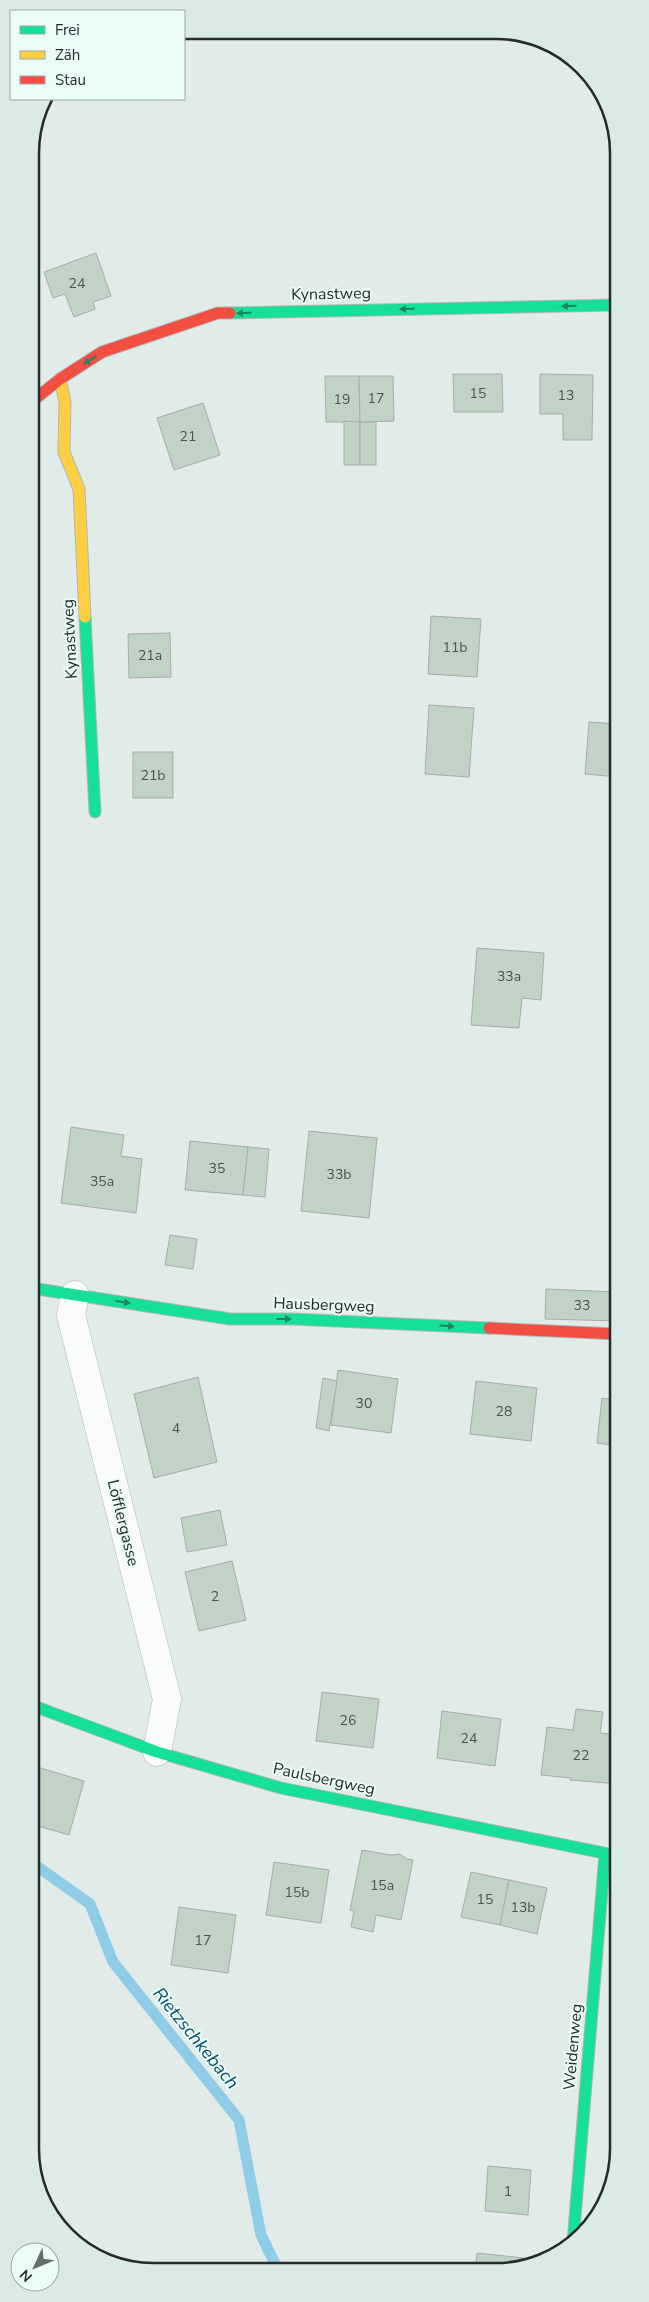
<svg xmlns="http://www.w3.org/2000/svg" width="649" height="2302" font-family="'Nunito Sans',sans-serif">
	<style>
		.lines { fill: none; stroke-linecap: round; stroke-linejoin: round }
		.stream { stroke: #8fcce7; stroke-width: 11 }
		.building { fill: #c1d2c7; stroke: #a7adaa }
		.street-casing { stroke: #b0b8b5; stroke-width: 29 }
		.fast-casing { stroke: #b0b8b5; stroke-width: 13 }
		.slow-casing { stroke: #b0b8b5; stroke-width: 13 }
		.jam-casing { stroke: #b0b8b5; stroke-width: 13 }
		.street { stroke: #fafcfc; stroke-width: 28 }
		.fast { stroke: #16e098; stroke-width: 11 }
		.slow { stroke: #ffcf43; stroke-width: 11 }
		.jam { stroke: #f24e42; stroke-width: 11 }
		.oneway { fill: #1d8660 }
		.labels { text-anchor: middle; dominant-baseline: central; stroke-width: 4; stroke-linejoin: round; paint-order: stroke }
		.number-label { font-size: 14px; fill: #4b5550 }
		.street-label { font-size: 16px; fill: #242b29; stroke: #eafcf7 }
		.water-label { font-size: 18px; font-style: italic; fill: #074e69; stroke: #eafcf7 }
		.rim { fill: none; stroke: #242b29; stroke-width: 2.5 }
	</style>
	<rect width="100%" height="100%" fill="#e1ebe8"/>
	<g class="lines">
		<!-- stream -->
		<polyline class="stream" points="31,1862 90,1904 113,1962 239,2120 261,2235 278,2270"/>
	</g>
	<!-- building -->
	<g class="building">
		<polygon points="96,253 111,296 93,302 95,309 74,317 65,294 53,298 44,272"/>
		<polygon points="453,374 502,374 503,412 454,412"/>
		<polygon points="540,374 593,375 592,440 563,440 563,414 540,414"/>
		<polygon points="325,376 359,376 360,422 326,422"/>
		<polygon points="359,376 393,376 394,421 360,422"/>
		<polygon points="203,403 220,455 174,470 157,418"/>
		<polygon points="344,421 360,422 360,465 344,465"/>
		<rect x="360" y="422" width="16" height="43"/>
		<polygon points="431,616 481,619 477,677 428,674"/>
		<polygon points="170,633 171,677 129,678 128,634"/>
		<polygon points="429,705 474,708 469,777 425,774"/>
		<polygon points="589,722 618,724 618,777 585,774"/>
		<rect x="133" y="752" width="40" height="46"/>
		<polygon points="477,948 544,953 541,1000 522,998 519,1028 471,1025"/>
		<polygon points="71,1127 124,1135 121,1156 142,1159 136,1213 61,1203"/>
		<polygon points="309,1131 377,1138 369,1218 301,1211"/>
		<polygon points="190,1141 248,1147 243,1195 185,1190"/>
		<polygon points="248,1147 269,1149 265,1197 243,1195"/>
		<polygon points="170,1235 197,1239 193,1269 165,1265"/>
		<polygon points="546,1289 618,1292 618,1321 545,1319"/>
		<polygon points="338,1370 398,1379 391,1433 331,1425"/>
		<polygon points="198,1377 217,1462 154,1478 134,1394"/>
		<polygon points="323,1378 337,1381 329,1431 316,1428"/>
		<polygon points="476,1381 537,1388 531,1441 470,1434"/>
		<polygon points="602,1398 618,1400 618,1446 597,1443"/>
		<polygon points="220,1510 227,1545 187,1552 181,1518"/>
		<polygon points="232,1561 246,1620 199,1631 185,1572"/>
		<polygon points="322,1692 379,1699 373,1748 316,1741"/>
		<polygon points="576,1709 603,1712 600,1733 619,1735 619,1784 570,1780 571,1778 541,1775 547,1727 573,1730"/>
		<polygon points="442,1711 501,1719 495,1766 437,1758"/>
		<polygon points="34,1766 84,1781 69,1835 31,1824 31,1774"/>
		<polygon points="362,1850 391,1855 400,1854 407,1859 413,1860 401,1920 376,1915 373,1932 351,1927 354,1911 350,1910"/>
		<polygon points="274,1862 329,1870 321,1923 266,1915"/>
		<polygon points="471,1872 509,1880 500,1925 461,1917"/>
		<polygon points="509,1880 547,1888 537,1934 500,1925"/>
		<polygon points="179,1907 236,1915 228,1973 171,1965"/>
		<polygon points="619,1959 619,1992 613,1992"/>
		<polygon points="488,2166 531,2170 528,2215 485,2211"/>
		<polygon points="477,2253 524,2258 523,2268 512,2271 475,2271"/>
	</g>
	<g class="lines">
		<!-- street casing -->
		<g class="street-casing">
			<polyline id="street" points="75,1295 71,1315 167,1699 157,1752"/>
		</g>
		<!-- fast casing -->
		<g class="fast-casing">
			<g id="fast">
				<polyline points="230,313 618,305"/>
				<polyline points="85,617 95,812"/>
				<polyline points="31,1288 230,1319 292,1319 489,1328"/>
				<polyline points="31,1705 157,1752 281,1788 619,1856"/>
				<polyline points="573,2242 605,1854"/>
			</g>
		</g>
		<!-- slow casing -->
		<g class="slow-casing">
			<polyline id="slow" points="60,379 65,402 64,452 79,489 85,617"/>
		</g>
		<!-- jam casing -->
		<g class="jam-casing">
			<g id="jam">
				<polyline points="30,403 60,379 102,352 218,313 230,313"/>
				<polyline points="489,1328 618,1334"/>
			</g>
		</g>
		<!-- street -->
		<use href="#street" class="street"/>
		<!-- fast -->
		<use href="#fast" class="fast"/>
		<!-- slow -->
		<use href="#slow" class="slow"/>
		<!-- jam -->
		<use href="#jam" class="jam"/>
	</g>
	<!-- one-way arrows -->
	<defs><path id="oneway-solid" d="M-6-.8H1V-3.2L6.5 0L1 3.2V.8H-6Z" transform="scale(1.25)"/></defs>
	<g class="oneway">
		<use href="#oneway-solid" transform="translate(569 306) rotate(179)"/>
		<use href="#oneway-solid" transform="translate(407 309) rotate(179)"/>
		<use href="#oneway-solid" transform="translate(244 313) rotate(179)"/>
		<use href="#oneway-solid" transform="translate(90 360) rotate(148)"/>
		<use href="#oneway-solid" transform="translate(123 1302) rotate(8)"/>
		<use href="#oneway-solid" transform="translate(284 1319)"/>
		<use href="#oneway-solid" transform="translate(447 1326) rotate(3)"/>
	</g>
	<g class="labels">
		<!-- number labels -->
		<g class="number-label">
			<text x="77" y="283">24</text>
			<text x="478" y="393">15</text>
			<text x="566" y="395">13</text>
			<text x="376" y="398">17</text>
			<text x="342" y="399">19</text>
			<text x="188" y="436">21</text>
			<text x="455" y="647">11b</text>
			<text x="150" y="655">21a</text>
			<text x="153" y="775">21b</text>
			<text x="509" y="976">33a</text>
			<text x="217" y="1168">35</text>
			<text x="339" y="1174">33b</text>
			<text x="102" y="1181">35a</text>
			<text x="582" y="1305">33</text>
			<text x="364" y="1403">30</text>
			<text x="504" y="1411">28</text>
			<text x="176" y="1428">4</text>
			<text x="215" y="1596">2</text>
			<text x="348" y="1720">26</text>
			<text x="469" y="1738">24</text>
			<text x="581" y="1755">22</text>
			<text x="382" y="1885">15a</text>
			<text x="297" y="1892">15b</text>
			<text x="485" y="1899">15</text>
			<text x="523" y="1907">13b</text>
			<text x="203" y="1940">17</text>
			<text x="508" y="2191">1</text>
		</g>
		<!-- street labels -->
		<g class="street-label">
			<text transform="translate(331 294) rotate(-1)">Kynastweg</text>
			<text transform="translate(70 639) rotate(-93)">Kynastweg</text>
			<text transform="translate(324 1305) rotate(2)">Hausbergweg</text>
			<text transform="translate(123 1523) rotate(76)">Löfflergasse</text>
			<text transform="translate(324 1779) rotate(12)">Paulsbergweg</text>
			<text transform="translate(573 2047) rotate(-85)">Weidenweg</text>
		</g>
		<!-- water labels -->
		<g class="water-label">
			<text transform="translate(196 2038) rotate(51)">Rietzschkebach</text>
		</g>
	</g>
	<!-- crop -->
	<path d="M0 0H649V2302H0ZM153 39H496A114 114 0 0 1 610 153V2149A114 114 0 0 1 496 2263H153A114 114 0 0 1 39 2149V153A114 114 0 0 1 153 39Z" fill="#daebe7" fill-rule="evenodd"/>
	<path class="rim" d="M153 39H496A114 114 0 0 1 610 153V2149A114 114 0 0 1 496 2263H153A114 114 0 0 1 39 2149V153A114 114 0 0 1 153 39Z"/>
	<!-- legend -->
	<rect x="10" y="10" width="175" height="90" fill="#eafcf7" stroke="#9ba8a5"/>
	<rect x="20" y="26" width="25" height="8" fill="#16e098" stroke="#9ba8a5"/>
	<text x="55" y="35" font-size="15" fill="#242b29">Frei</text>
	<rect x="20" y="51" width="25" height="8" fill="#ffcf43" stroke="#9ba8a5"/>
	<text x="55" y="60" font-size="15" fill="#242b29">Zäh</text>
	<rect x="20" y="76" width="25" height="8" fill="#f24e42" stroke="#9ba8a5"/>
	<text x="55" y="85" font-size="15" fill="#242b29">Stau</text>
	<!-- north arrow -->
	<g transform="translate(35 2267) rotate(226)"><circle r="24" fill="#eafcf7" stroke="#9ba8a5"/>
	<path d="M0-4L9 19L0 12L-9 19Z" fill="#666e6c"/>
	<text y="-8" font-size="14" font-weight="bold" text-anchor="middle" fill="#242b29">N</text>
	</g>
</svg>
